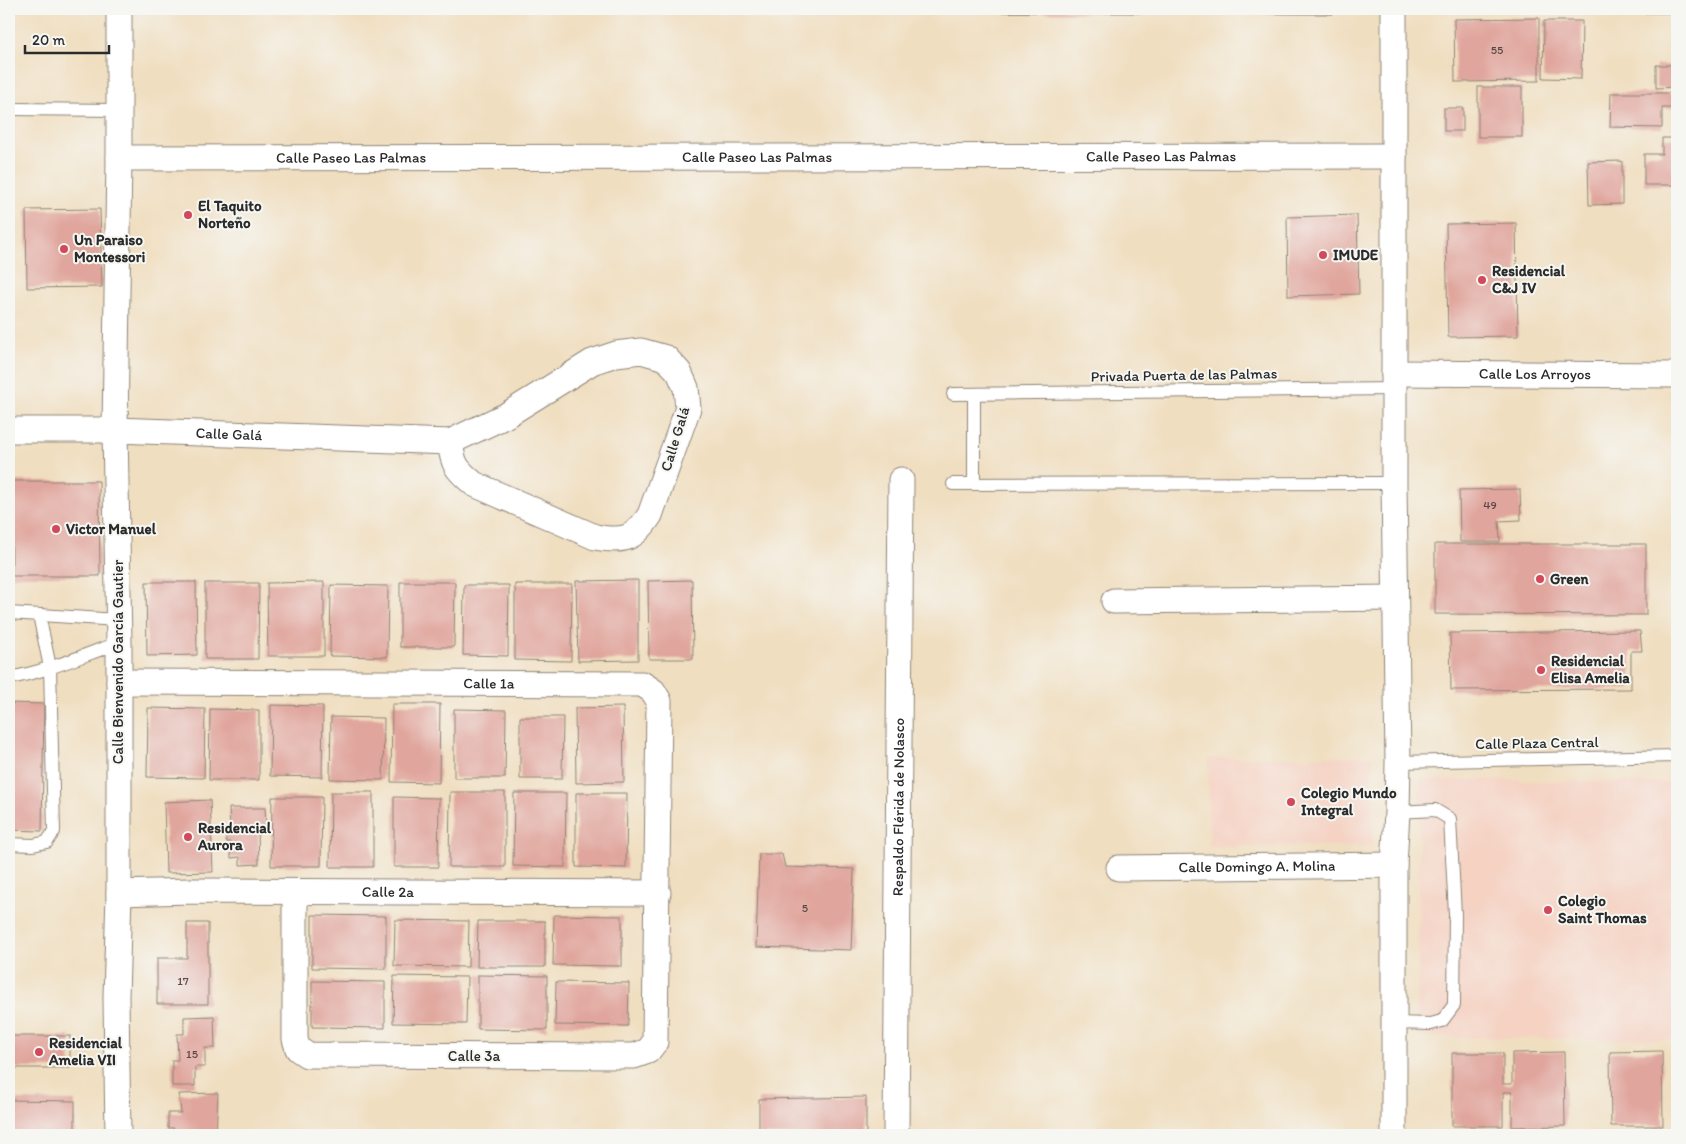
<svg xmlns="http://www.w3.org/2000/svg" width="1686" height="1144" font-family="Itim,sans-serif">
	<style>
		.built { fill: #f5d2c2 }
		.building { fill: #e0a59c }
		.lines { fill: none; stroke-linecap: round; stroke-linejoin: round }
		.service-casing { stroke: #8e8476; stroke-width: 14 }
		.minor-casing { stroke: #8e8476; stroke-width: 27 }
		.service { stroke: #fff; stroke-width: 12 }
		.minor { stroke: #fff; stroke-width: 25 }
		.poi-dot { fill: #d1495b; stroke: #f6f6f2; stroke-width: 2 }
		.labels { text-anchor: middle; dominant-baseline: central; stroke-width: 4; stroke-linejoin: round; paint-order: stroke }
		.number-label { font-size: 12px; fill: #584a47 }
		.street-label { font-size: 15px; fill: #2b2b2b; stroke: #f6f6f2 }
		.poi-label { font-size: 15px; font-weight: bold; fill: #2b2b2b; stroke: #f6f6f2; text-anchor: start }
	</style>
	<rect width="100%" height="100%" fill="#f6f6f2"/>
	<filter id="ink" filterUnits="userSpaceOnUse"><feTurbulence type="fractalNoise" baseFrequency=".02" numOctaves="2"/><feDisplacementMap in="SourceGraphic" scale="10" xChannelSelector="R" yChannelSelector="G"/><feConvolveMatrix kernelMatrix="1 2 1 2 8 2 1 2 1" color-interpolation-filters="sRGB"/></filter>
	<filter id="wash" filterUnits="userSpaceOnUse"><feTurbulence type="fractalNoise" baseFrequency=".0096" numOctaves="4" result="noise"/><feDisplacementMap in="SourceGraphic" scale="20" xChannelSelector="R" yChannelSelector="G"/><feGaussianBlur stdDeviation="1.12" result="paint"/><feColorMatrix in="noise" values="0 0 0 0 0 0 0 0 0 0 0 0 0 0 0 0 0 1.4 0 .05"/><feComposite in="paint" operator="in"/></filter>
	<g filter="url(#wash)">
		<rect width="100%" height="100%" fill="#f0dec0"/>
		<!-- built -->
		<g class="built">
			<polygon points="1372,756 1373,846 1209,847 1208,758"/>
			<polygon points="1420,779 1677,783 1677,1135 1675,1135 1677,1040 1417,1037"/>
		</g>
		<g id="blocks">
			<!-- building -->
			<g class="building">
				<polygon points="944,9 1333,9 1333,14 944,12"/>
				<rect x="1608" y="9" width="69" height="4"/>
				<polygon points="1539,18 1539,81 1455,82 1454,19"/>
				<polygon points="1544,21 1582,21 1581,79 1543,78"/>
				<polygon points="1656,65 1677,65 1677,87 1656,88"/>
				<rect x="1478" y="87" width="44" height="50"/>
				<polygon points="1611,93 1677,93 1677,108 1662,108 1662,128 1610,127"/>
				<rect x="1444" y="108" width="19" height="23"/>
				<polygon points="1662,138 1677,138 1677,185 1644,185 1644,154 1662,154"/>
				<polygon points="1622,161 1622,204 1589,205 1588,162"/>
				<polygon points="100,209 102,287 27,288 26,210"/>
				<polygon points="1357,215 1359,294 1288,296 1287,217"/>
				<polygon points="1516,223 1518,336 1448,337 1446,224"/>
				<polygon points="11,481 99,481 100,576 12,576"/>
				<polygon points="1520,489 1521,520 1499,521 1500,542 1460,542 1459,490"/>
				<polygon points="1435,544 1646,544 1646,615 1435,614"/>
				<polygon points="638,580 638,660 578,661 576,581"/>
				<polygon points="692,580 693,659 649,659 648,581"/>
				<polygon points="146,582 196,582 197,655 147,656"/>
				<polygon points="324,582 324,656 268,656 267,583"/>
				<polygon points="400,582 455,582 454,647 400,647"/>
				<polygon points="205,583 259,583 258,659 205,659"/>
				<polygon points="515,584 572,584 571,661 515,660"/>
				<polygon points="331,585 388,586 387,657 330,656"/>
				<polygon points="464,585 509,585 508,656 463,655"/>
				<polygon points="1640,631 1642,651 1631,651 1631,689 1451,690 1450,633"/>
				<polygon points="9,703 44,704 42,831 9,830"/>
				<polygon points="392,704 440,704 439,783 391,782"/>
				<polygon points="271,705 323,706 322,777 270,776"/>
				<polygon points="623,707 624,782 576,783 575,708"/>
				<polygon points="148,708 205,709 204,778 147,777"/>
				<polygon points="210,709 259,710 259,780 209,780"/>
				<polygon points="454,709 506,710 505,778 454,778"/>
				<polygon points="331,717 384,718 383,780 330,779"/>
				<polygon points="520,717 563,717 562,779 520,779"/>
				<polygon points="331,792 373,792 373,867 330,867"/>
				<polygon points="450,792 505,792 505,867 449,867"/>
				<polygon points="514,793 566,793 565,867 513,866"/>
				<polygon points="576,793 627,793 626,868 576,867"/>
				<polygon points="272,797 322,797 321,866 271,866"/>
				<polygon points="394,797 439,798 438,867 394,867"/>
				<polygon points="210,800 213,872 166,873 164,802"/>
				<polygon points="229,808 265,808 266,825 262,826 262,831 258,831 259,864 240,865 240,857 231,858 230,842 226,842 226,829 230,829"/>
				<polygon points="759,854 782,854 785,867 854,869 851,950 756,947"/>
				<polygon points="312,915 386,916 386,969 312,968"/>
				<polygon points="554,915 622,916 622,966 553,965"/>
				<polygon points="395,920 469,921 468,967 394,966"/>
				<polygon points="478,921 545,921 545,967 477,967"/>
				<polygon points="187,923 208,923 208,1004 157,1004 157,958 187,958"/>
				<polygon points="478,975 547,976 547,1030 478,1029"/>
				<polygon points="394,976 467,977 466,1024 393,1023"/>
				<polygon points="312,981 385,982 385,1028 312,1027"/>
				<polygon points="556,982 629,983 628,1026 555,1025"/>
				<polygon points="214,1016 215,1048 205,1048 205,1067 195,1067 195,1086 172,1086 172,1060 178,1060 177,1034 184,1034 184,1017"/>
				<rect x="9" y="1036" width="61" height="32"/>
				<polygon points="1662,1051 1663,1126 1611,1126 1610,1052"/>
				<polygon points="1564,1052 1565,1126 1512,1127 1512,1092 1503,1092 1503,1126 1452,1126 1452,1053 1503,1053 1503,1084 1512,1084 1512,1053"/>
				<polygon points="218,1093 216,1135 174,1135 174,1128 168,1128 168,1113 181,1113 179,1094"/>
				<polygon points="866,1097 866,1135 759,1135 759,1099"/>
				<polygon points="9,1100 75,1101 75,1135 9,1135"/>
			</g>
		</g>
	</g>
	<g filter="url(#ink)">
		<use href="#blocks" fill-opacity="0" stroke="#8e8476" stroke-width="1"/>
		<g class="lines">
			<!-- service casing -->
			<g class="service-casing">
				<g id="service">
					<polyline points="9,109 119,110"/>
					<polyline points="953,394 1394,389"/>
					<polyline points="974,394 974,484"/>
					<polyline points="953,484 1394,483"/>
					<polyline points="9,613 118,620"/>
					<path d="M9 678C46 672 83 655 119 643"/>
					<polyline points="1398,762 1677,756"/>
					<polyline points="9,844 33,845 47,842 54,831 50,667 39,615"/>
					<polyline points="1394,1023 1431,1024 1442,1021 1454,1005 1455,915 1450,819 1435,810 1397,812"/>
				</g>
			</g>
			<!-- minor casing -->
			<g class="minor-casing">
				<g id="minor">
					<polyline points="1394,9 1394,483 1398,762 1397,812 1394,865 1394,1135"/>
					<path id="s1" d="M119 158 1394 156"/>
					<path id="s2" d="M1394 373 1677 375"/>
					<path id="s3" d="M9 430H115L450 442 505 416 592 362 616 354 641 351 666 358 679 372 686 388 688 408 650 515C634 540 623 542 595 537L474 484C456 469 453 465 450 442"/>
					<polyline points="1114,601 1395,598"/>
					<path id="s4" d="M119 682 642 684 653 691 659 701 655 1042 648 1051 634 1056 307 1055 298 1049 295 1039V892"/>
					<path id="s5" d="M1119 868 1394 865"/>
					<path id="s6" d="M119 893 190 891 658 893"/>
					<polyline points="118,1135 116,997 119,893 119,643 115,430 119,158 119,9"/>
					<path id="s7" d="M896 1135 901 480"/>
				</g>
			</g>
			<!-- service -->
			<use href="#service" class="service"/>
			<!-- minor -->
			<use href="#minor" class="minor"/>
		</g>
	</g>
	<!-- markers -->
	<g class="poi-dot">
		<circle cx="188" cy="215" r="5"/>
		<circle cx="64" cy="249" r="5"/>
		<circle cx="1323" cy="255" r="5"/>
		<circle cx="1482" cy="280" r="5"/>
		<circle cx="56" cy="529" r="5"/>
		<circle cx="1540" cy="579" r="5"/>
		<circle cx="1541" cy="670" r="5"/>
		<circle cx="1291" cy="802" r="5"/>
		<circle cx="188" cy="837" r="5"/>
		<circle cx="1548" cy="910" r="5"/>
		<circle cx="39" cy="1052" r="5"/>
	</g>
	<g class="labels">
		<!-- number labels -->
		<g class="number-label">
			<text x="1497" y="50">55</text>
			<text x="1490" y="505">49</text>
			<text x="805" y="908">5</text>
			<text x="183" y="981">17</text>
			<text x="192" y="1054">15</text>
		</g>
		<!-- street labels -->
		<g class="street-label">
			<text stroke="none"><textPath href="#s1" startOffset="232">Calle Paseo Las Palmas</textPath></text>
			<text stroke="none"><textPath href="#s1" startOffset="638">Calle Paseo Las Palmas</textPath></text>
			<text stroke="none"><textPath href="#s1" startOffset="1042">Calle Paseo Las Palmas</textPath></text>
			<text stroke="none"><textPath href="#s2" startOffset="141">Calle Los Arroyos</textPath></text>
			<text transform="translate(1184 375) rotate(-1)">Privada Puerta de las Palmas</text>
			<text stroke="none"><textPath href="#s3" startOffset="220">Calle Galá</textPath></text>
			<text transform="translate(675 439) rotate(-73)">Calle Galá</text>
			<text transform="translate(118 662) rotate(-90)">Calle Bienvenido García Gautier</text>
			<text stroke="none"><textPath href="#s4" startOffset="370">Calle 1a</textPath></text>
			<text transform="translate(1537 743) rotate(-1)">Calle Plaza Central</text>
			<text stroke="none"><textPath href="#s7" startOffset="328">Respaldo Flérida de Nolasco</textPath></text>
			<text stroke="none"><textPath href="#s5" startOffset="138">Calle Domingo A. Molina</textPath></text>
			<text stroke="none"><textPath href="#s6" startOffset="269">Calle 2a</textPath></text>
			<text x="474" y="1056">Calle 3a</text>
		</g>
		<!-- poi labels -->
		<g class="poi-label">
			<text x="198" y="206">El Taquito<tspan x="198" dy="17">Norteño</tspan></text>
			<text x="74" y="240">Un Paraiso<tspan x="74" dy="17">Montessori</tspan></text>
			<text x="1333" y="255">IMUDE</text>
			<text x="1492" y="271">Residencial<tspan x="1492" dy="17">C&amp;J IV</tspan></text>
			<text x="66" y="529">Victor Manuel</text>
			<text x="1550" y="579">Green</text>
			<text x="1551" y="661">Residencial<tspan x="1551" dy="17">Elisa Amelia</tspan></text>
			<text x="1301" y="793">Colegio Mundo<tspan x="1301" dy="17">Integral</tspan></text>
			<text x="198" y="828">Residencial<tspan x="198" dy="17">Aurora</tspan></text>
			<text x="1558" y="901">Colegio<tspan x="1558" dy="17">Saint Thomas</tspan></text>
			<text x="49" y="1043">Residencial<tspan x="49" dy="17">Amelia VII</tspan></text>
		</g>
	</g>
	<!-- margin -->
	<rect width="1686" height="1144" fill="none" stroke="#f6f6f2" stroke-width="30"/>
	<!-- scale -->
	<path d="M25 45v8h84v-8" fill="none" stroke="#2b2b2b" stroke-width="2.5"/>
	<text x="32" y="45" font-size="15" fill="#2b2b2b" stroke="#f6f6f2" stroke-width="4" paint-order="stroke">20 m</text>
</svg>
